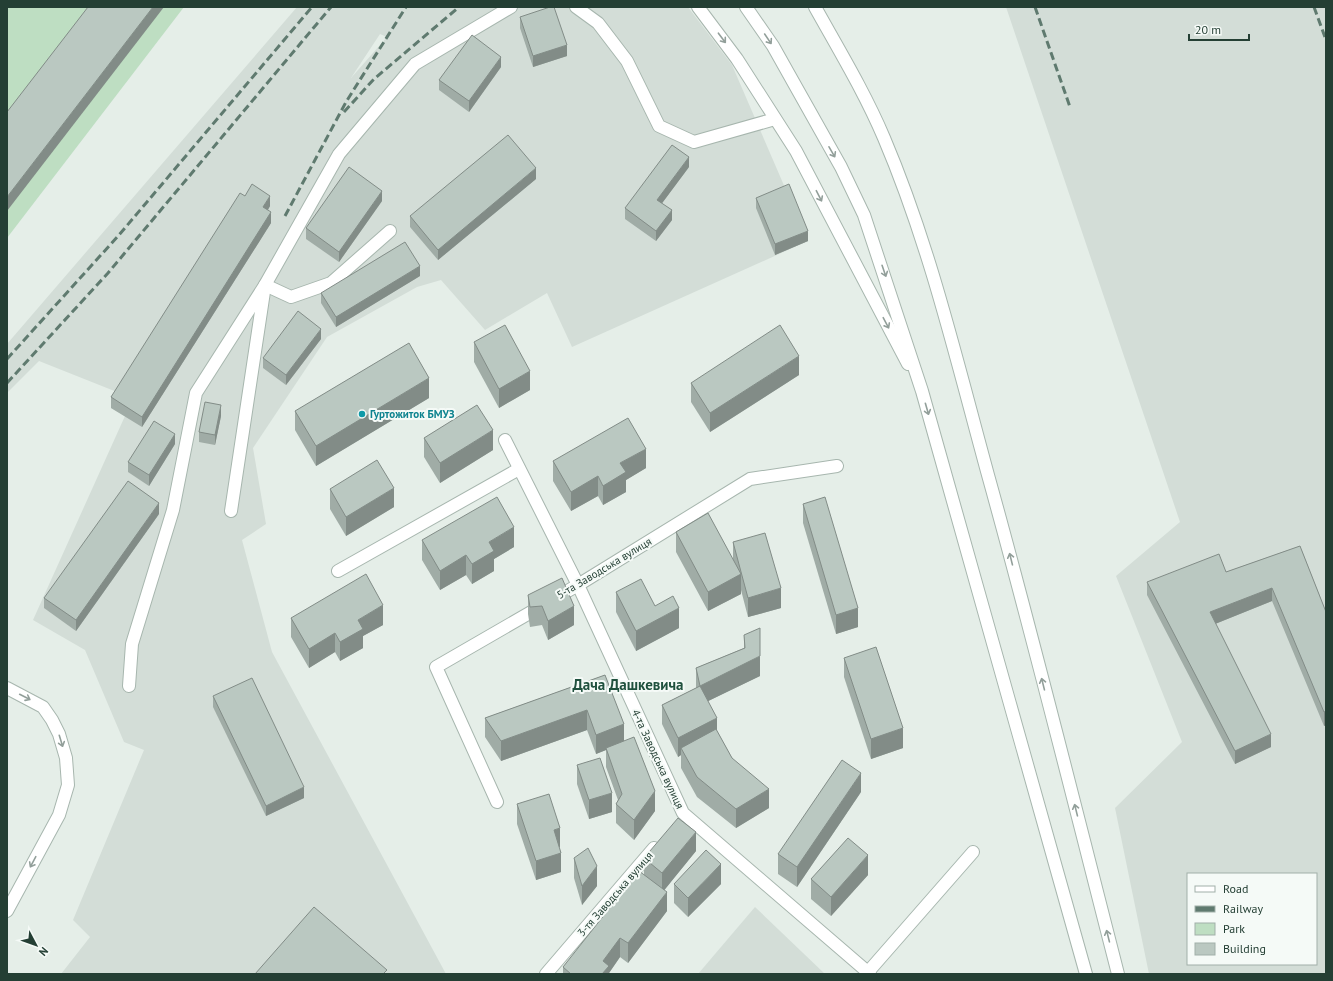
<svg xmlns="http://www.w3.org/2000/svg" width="1333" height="981" font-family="'PT Sans',sans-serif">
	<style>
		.built { fill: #d3ddd7; fill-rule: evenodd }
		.green { fill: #bedec2 }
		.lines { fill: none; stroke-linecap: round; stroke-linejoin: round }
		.minor-casing { stroke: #a7b6ae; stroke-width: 14 }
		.minor { stroke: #fff; stroke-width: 12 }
		.rail { stroke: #5f7a6f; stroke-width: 3; stroke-dasharray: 8 4; stroke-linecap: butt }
		.wall { fill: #a0aca6 }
		.shaded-wall { fill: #828c87 }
		.building { fill: #bac8c1; stroke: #828c87 }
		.oneway { stroke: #929f9a }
		.culture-dot { fill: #0f9aa8; stroke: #f5faf7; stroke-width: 1.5 }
		.labels { text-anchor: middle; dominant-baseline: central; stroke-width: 4; stroke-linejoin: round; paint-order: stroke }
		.culture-label { font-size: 11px; font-weight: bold; fill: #0d838f; stroke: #f5faf7; text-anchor: start }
		.street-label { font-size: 11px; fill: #243f34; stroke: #f5faf7 }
		.district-label { font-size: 15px; font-weight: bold; fill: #20513e; stroke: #f5faf7 }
	</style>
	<rect width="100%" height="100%" fill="#e5eee8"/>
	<!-- built -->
	<g class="built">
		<path d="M297 7H688L732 65 808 241 572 347 547 293 485 330 441 280 417 287 327 337 253 448 266 524 242 540 272 652 446 974H61L90 937 73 920 144 750 124 742 85 650 33 620 125 416 111 408 122 394 39 361 7 393V344ZM380 34 387 37 351 78Z"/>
		<path d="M1006 7H1326V974H1149L1115 808 1182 742 1116 576 1180 522ZM1188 874H1316V964H1188Z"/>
		<polygon points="755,907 825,974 698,974"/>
	</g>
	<!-- green -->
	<polygon class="green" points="7,7 184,7 7,238"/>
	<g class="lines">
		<!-- minor casing -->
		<g class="minor-casing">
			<g id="minor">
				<polyline points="576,7 598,23 627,61 659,126 694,142 775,119"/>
				<polyline points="698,7 737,59 796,151 908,364"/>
				<polyline points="746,7 773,46 841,167 864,215 922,391 1086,974"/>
				<path d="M815 7C839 50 865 93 884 138 930 246 957 362 988 475 1034 640 1075 807 1118 974"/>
				<polyline points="505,440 578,585 683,813 870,974"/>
				<polyline points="231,511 265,285 339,154 415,64 511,7"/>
				<polyline points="338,571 519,469"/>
				<polyline points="129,686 132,644 173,510 196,393 265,285 291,297 331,283 390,231"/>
				<polyline points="7,688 43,707 52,720 59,734 66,758 68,785 59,815 7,911"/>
				<polyline points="497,802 436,667 578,585 750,479 837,466"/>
				<polyline points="868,972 973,852"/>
				<polyline points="546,974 654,848"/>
			</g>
		</g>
		<!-- minor -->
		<use href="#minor" class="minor"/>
		<!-- rail -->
		<g class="rail">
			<polyline points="1035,7 1070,107"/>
			<polyline points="1314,7 1326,40"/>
			<polyline points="344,112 374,79 459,7"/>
			<polyline points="285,216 346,102 406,7"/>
			<polyline points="7,359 119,235 312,7"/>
			<polyline points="7,383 108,273 331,7"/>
		</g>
	</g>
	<!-- wall -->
	<g class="wall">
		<polygon points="520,17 567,56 533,67 520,28"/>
		<polygon points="501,67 469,112 439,90 439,80"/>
		<polygon points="689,167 662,203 672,220 656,241 625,219 625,208"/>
		<polygon points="536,179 438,260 410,227 410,216"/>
		<polygon points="245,196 270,206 268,210 271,223 142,427 111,408 111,397"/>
		<polygon points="756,198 808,241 775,255 756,208"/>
		<polygon points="382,201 339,262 306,239 306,228"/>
		<polygon points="420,276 336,327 321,303 321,293"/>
		<polygon points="321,339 286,385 263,368 263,358"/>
		<polygon points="474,342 530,390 499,408 474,362"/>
		<polygon points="799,375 710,432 691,402 691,383"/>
		<polygon points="429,398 316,466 295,430 295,411"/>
		<polygon points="221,416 215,445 199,442 199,432"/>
		<polygon points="424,438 493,450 440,483 424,457"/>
		<polygon points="175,444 149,486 128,472 128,462"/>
		<polygon points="553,461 646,468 626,480 626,492 603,505 598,496 571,511 553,481"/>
		<polygon points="330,489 394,507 346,536 330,509"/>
		<polygon points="803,504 858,627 836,634 803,523"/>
		<polygon points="159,514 76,631 44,608 44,598"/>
		<polygon points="676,532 733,559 733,542 781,608 748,617 741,590 741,594 708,611 676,552"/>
		<polygon points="422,540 514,547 494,559 494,571 472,584 466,575 440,590 422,560"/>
		<polygon points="1300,546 1326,612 1326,725 1324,726 1272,601 1215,624 1271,747 1235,764 1147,595 1147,582 1226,572"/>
		<polygon points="616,592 679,628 636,651 616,612"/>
		<polygon points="528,595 574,625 548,640 542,625 530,627 528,614"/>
		<polygon points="291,618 383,625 363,636 363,648 340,661 335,652 309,668 291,637"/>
		<polygon points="744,635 760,676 708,701 717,731 732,758 769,808 736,828 697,797 681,768 681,755 678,757 662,724 662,705 696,688 696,668 744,648"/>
		<polygon points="844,658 903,748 871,759 844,677"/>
		<polygon points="605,675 624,740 655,811 634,840 616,823 616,804 618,800 606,767 606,750 596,754 587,730 501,761 485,737 485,718"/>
		<polygon points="213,696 304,798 266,816 213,707"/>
		<polygon points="577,765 612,812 589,819 577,784"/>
		<polygon points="861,792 797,887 778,874 778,854"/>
		<polygon points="517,804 560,847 559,847 561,872 536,880 517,824"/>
		<polygon points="696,851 664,890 667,911 628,963 620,957 609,973 609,974 563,974 563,967 644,875 644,858"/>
		<polygon points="574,858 597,886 582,905 574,878"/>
		<polygon points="868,875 831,916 811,899 811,879"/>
		<polygon points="674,884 721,884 688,917 674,903"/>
	</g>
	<!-- shaded-wall -->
	<g class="shaded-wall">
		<polygon points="153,7 164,7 7,211 7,197"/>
		<polygon points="567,45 567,56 533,67 533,56"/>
		<polygon points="501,57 501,67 469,112 469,101"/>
		<polygon points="689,157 689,167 657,210 657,200"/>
		<polygon points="536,168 536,179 438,260 438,250"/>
		<polygon points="382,191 382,201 339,262 339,252"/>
		<polygon points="270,196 270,206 263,218 263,207"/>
		<polygon points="672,210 672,220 656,241 656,231"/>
		<polygon points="271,212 271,223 142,427 142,417"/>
		<polygon points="808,231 808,241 775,255 775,244"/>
		<polygon points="420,266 420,276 336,327 336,317"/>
		<polygon points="321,329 321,339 286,385 286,375"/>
		<polygon points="799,356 799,375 710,432 710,413"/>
		<polygon points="530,371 530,390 499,408 499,389"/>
		<polygon points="429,378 429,398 316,466 316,446"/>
		<polygon points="221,405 221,416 215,445 215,435"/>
		<polygon points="493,430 493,450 440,483 440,463"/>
		<polygon points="175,434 175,444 149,486 149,475"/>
		<polygon points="646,449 646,468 626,480 626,492 603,505 603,486 620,463"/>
		<polygon points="598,476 598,496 571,511 571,492"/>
		<polygon points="394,488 394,507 346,536 346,517"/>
		<polygon points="159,503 159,514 76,631 76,620"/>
		<polygon points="514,527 514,547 494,559 494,571 472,584 472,564 489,542"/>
		<polygon points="466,555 466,575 440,590 440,571"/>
		<polygon points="741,574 741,594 708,611 708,592"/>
		<polygon points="781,588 781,608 748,617 748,598"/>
		<polygon points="1272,588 1272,601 1210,626 1210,612"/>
		<polygon points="383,605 383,625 363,636 363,648 340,661 340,642 358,620"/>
		<polygon points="574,606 574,625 548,640 548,621"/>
		<polygon points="679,608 679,628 636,651 636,631"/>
		<polygon points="858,608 858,627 836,634 836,615"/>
		<polygon points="335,633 335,652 309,668 309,649"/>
		<polygon points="760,656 760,676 700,705 700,686"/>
		<polygon points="587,710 587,730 501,761 501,741"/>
		<polygon points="1326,711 1326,725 1324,726 1324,712"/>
		<polygon points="717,718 717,737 681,748 681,755 678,757 678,738"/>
		<polygon points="624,724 624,743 606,748 606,750 596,754 596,735"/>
		<polygon points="903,728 903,748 871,759 871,739"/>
		<polygon points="1271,734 1271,747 1235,764 1235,751"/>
		<polygon points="861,773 861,792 797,887 797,867"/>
		<polygon points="304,787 304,798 266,816 266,806"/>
		<polygon points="769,789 769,808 736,828 736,809"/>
		<polygon points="655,791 655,811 634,840 634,820"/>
		<polygon points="612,793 612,812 589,819 589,800"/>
		<polygon points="560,828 560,847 554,849 554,830"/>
		<polygon points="696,832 696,851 662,893 662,873"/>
		<polygon points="561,853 561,872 536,880 536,861"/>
		<polygon points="868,855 868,875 831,916 831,897"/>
		<polygon points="721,864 721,884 688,917 688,898"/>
		<polygon points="597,866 597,886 582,905 582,886"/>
		<polygon points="667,892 667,911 628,963 628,943"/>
		<polygon points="620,938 620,957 609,973 609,974 602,974 603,961"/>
	</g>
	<!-- building -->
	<g class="building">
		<polygon points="88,7 153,7 7,197 7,112"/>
		<polygon points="550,7 554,7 567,45 533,56 520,17"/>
		<polygon points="472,35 501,57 469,101 439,80"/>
		<polygon points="508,135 536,168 438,250 410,216"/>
		<polygon points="672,145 689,157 657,200 672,210 656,231 625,208"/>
		<polygon points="349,167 382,191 339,252 306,228"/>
		<polygon points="252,184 270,196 263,207 271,212 142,417 111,397 240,193 245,196"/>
		<polygon points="789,184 808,231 775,244 756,198"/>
		<polygon points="405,242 420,266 336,317 321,293"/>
		<polygon points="298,311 321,329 286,375 263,358"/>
		<polygon points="505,325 530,371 499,389 474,342"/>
		<polygon points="780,325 799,356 710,413 691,383"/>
		<polygon points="409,343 429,378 316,446 295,411"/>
		<polygon points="205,402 221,405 215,435 199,432"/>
		<polygon points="477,405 493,430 440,463 424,438"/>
		<polygon points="628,418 646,449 620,463 626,472 603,486 598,476 571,492 553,461"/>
		<polygon points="154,421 175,434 149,475 128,462"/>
		<polygon points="377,460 394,488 346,517 330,489"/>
		<polygon points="128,481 159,503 76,620 44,598"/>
		<polygon points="497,497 514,527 489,542 494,551 472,564 466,555 440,571 422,540"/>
		<polygon points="825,497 858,608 836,615 803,504"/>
		<polygon points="708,513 741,574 708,592 676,532"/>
		<polygon points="765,533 781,588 748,598 733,542"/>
		<polygon points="1300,546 1326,612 1326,711 1324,712 1272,588 1210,612 1271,734 1235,751 1147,582 1219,554 1226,572"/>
		<polygon points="366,574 383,605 358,620 363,629 340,642 335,633 309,649 291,618"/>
		<polygon points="562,578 574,606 548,621 542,606 530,607 528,595"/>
		<polygon points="641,579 655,606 673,596 679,608 636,631 616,592"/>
		<polygon points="760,628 760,656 700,686 696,668 745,648 744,635"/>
		<polygon points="876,647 903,728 871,739 844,658"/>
		<polygon points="605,675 624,724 596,735 587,710 501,741 485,718"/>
		<polygon points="252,678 304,787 266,806 213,696"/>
		<polygon points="700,686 717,718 678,738 662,705"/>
		<polygon points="716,729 732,758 769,789 736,809 697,777 681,748"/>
		<polygon points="634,737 655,791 634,820 616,804 622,794 606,748"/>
		<polygon points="600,758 612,793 589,800 577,765"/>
		<polygon points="842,760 861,773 797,867 778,854"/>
		<polygon points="549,794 560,828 554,830 561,853 536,861 517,804"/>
		<polygon points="678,818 696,832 662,873 644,858"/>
		<polygon points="848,838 868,855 831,897 811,879"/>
		<polygon points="588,848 597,866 582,886 574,858"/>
		<polygon points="706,850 721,864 688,898 674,884"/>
		<polygon points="639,871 667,892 628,943 620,938 603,961 609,966 602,974 571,974 563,967"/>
		<polygon points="314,907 387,970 383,974 255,974"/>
	</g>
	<!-- one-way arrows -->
	<defs><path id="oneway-shaft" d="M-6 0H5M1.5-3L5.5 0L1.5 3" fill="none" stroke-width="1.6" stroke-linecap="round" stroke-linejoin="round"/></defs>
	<g class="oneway">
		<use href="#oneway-shaft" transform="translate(722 38) rotate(53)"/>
		<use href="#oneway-shaft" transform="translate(768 39) rotate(56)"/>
		<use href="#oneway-shaft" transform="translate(832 152) rotate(60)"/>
		<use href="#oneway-shaft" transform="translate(819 196) rotate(63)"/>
		<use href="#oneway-shaft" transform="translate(884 271) rotate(71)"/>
		<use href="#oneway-shaft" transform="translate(886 323) rotate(62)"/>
		<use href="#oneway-shaft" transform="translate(927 409) rotate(74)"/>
		<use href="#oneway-shaft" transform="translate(1011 559) rotate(-104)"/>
		<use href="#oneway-shaft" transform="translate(1043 684) rotate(-104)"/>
		<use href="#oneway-shaft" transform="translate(25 697) rotate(27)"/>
		<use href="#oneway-shaft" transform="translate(61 741) rotate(73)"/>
		<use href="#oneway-shaft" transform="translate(1076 810) rotate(-104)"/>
		<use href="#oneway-shaft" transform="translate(33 862) rotate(118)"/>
		<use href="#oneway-shaft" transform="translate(1108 936) rotate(-104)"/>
	</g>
	<!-- markers -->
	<circle class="culture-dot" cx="362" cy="414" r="4"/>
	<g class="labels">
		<!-- culture labels -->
		<g class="culture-label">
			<text x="370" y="414">Гуртожиток БМУЗ</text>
		</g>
		<!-- street labels -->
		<g class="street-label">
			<text transform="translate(604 568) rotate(-31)">5-та Заводська вулиця</text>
			<text transform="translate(658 759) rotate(65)">4-та Заводська вулиця</text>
			<text transform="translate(615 894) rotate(-49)">3-тя Заводська вулиця</text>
		</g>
		<!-- district labels -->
		<g class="district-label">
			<text x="628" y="684">Дача Дашкевича</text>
		</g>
	</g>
	<!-- border -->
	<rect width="1333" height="981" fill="none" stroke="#243f34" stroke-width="16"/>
	<!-- legend -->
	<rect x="1187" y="873" width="130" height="92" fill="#f5faf7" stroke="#a1afa9"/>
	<rect x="1195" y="886" width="20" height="6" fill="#ffffff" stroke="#a1afa9"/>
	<text x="1223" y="893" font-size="12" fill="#243f34">Road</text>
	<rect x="1195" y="906" width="20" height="6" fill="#5f7a6f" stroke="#a1afa9"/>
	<text x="1223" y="913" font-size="12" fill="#243f34">Railway</text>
	<rect x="1195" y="923" width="20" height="12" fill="#bedec2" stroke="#a1afa9"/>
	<text x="1223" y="933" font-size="12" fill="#243f34">Park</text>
	<rect x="1195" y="943" width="20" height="12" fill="#bac8c1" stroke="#a1afa9"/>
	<text x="1223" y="953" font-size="12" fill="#243f34">Building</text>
	<!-- north arrow -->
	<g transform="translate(36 945) rotate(131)" stroke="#f5faf7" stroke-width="3" paint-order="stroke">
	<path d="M0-3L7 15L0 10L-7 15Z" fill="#243f34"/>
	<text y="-6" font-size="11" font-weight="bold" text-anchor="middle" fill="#243f34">N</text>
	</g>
	<!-- scale -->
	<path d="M1189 34v6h60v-6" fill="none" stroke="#243f34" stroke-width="2"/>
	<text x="1195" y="34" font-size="12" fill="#243f34" stroke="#f5faf7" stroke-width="3" paint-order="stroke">20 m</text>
</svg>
